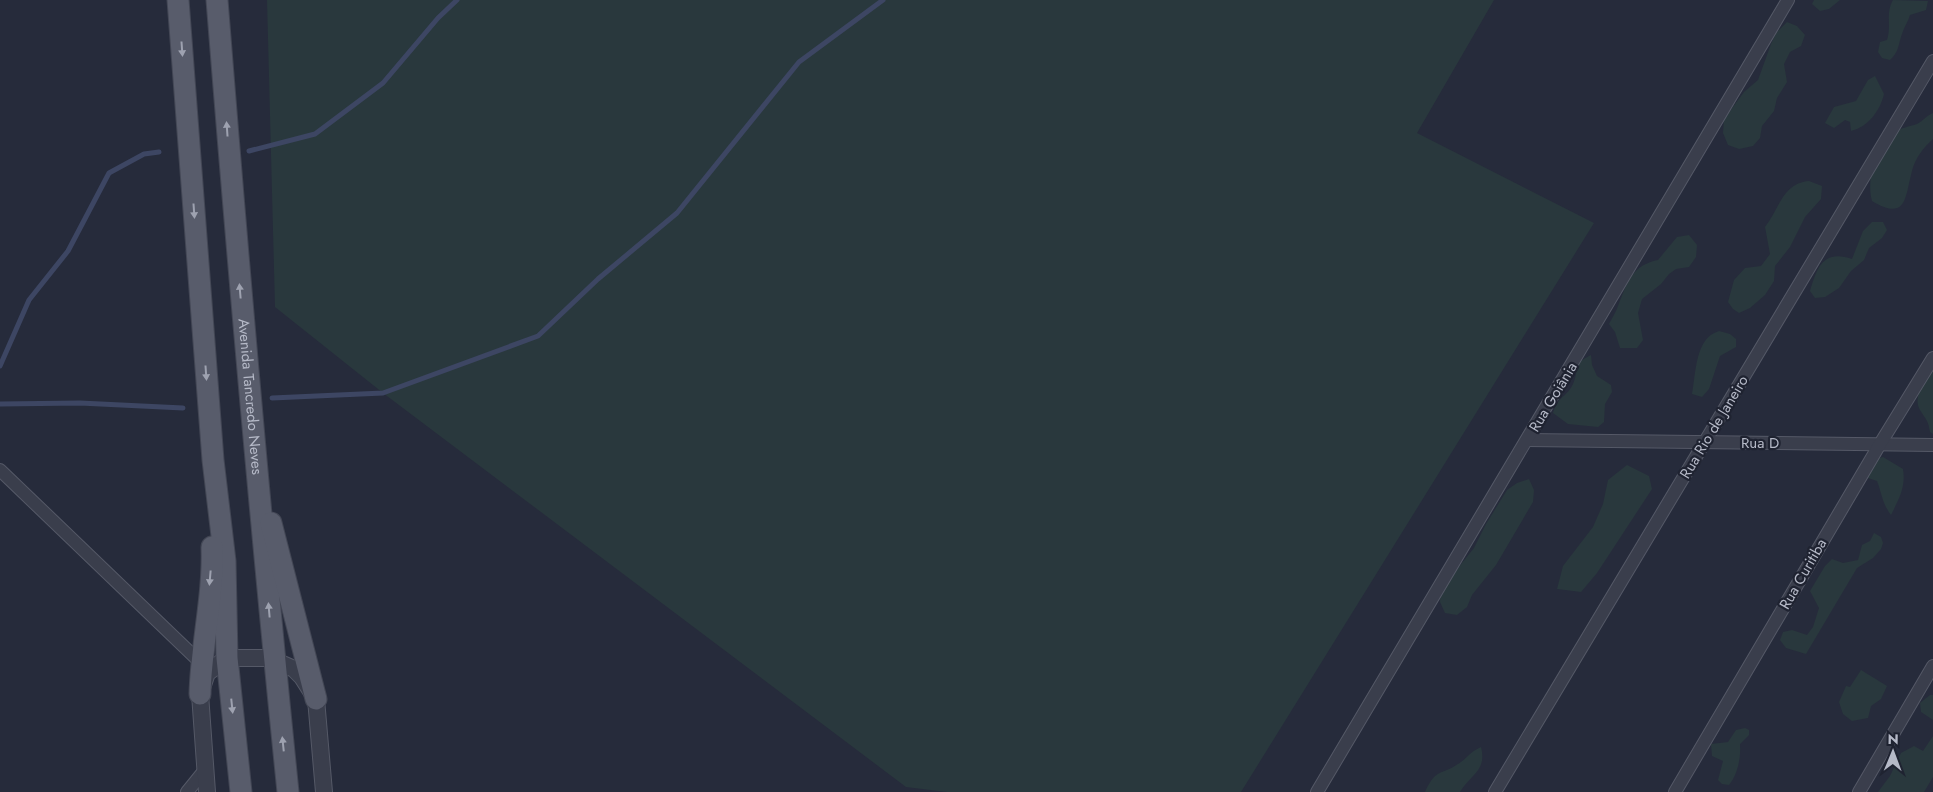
<svg xmlns="http://www.w3.org/2000/svg" width="1933" height="792" font-family="Jost,sans-serif">
	<style>
		.green { fill: #29383d }
		.lines { fill: none; stroke-linecap: round; stroke-linejoin: round }
		.stream { stroke: #3d4663; stroke-width: 5 }
		.minor-casing { stroke: #555967; stroke-width: 14 }
		.tertiary-casing { stroke: #555967; stroke-width: 18 }
		.primary-casing { stroke: #434755; stroke-width: 23 }
		.minor { stroke: #3a3e4c; stroke-width: 12 }
		.tertiary { stroke: #3a3e4c; stroke-width: 16 }
		.primary { stroke: #585c6b; stroke-width: 21 }
		.oneway { fill: #9ea2b0 }
		.labels { text-anchor: middle; dominant-baseline: central; stroke-width: 4.5; stroke-linejoin: round; paint-order: stroke }
		.street-label { font-size: 15px; fill: #b5b9c7; stroke: #1f2331 }
	</style>
	<rect width="100%" height="100%" fill="#262b3b"/>
	<!-- green -->
	<g class="green">
		<polygon points="267,0 1494,0 1417,133 1594,223 1241,792 947,792 906,787 383,393 275,307"/>
		<polygon points="1814,0 1840,0 1829,9 1820,11 1812,4"/>
		<path d="M1893 0 1928 1 1926 10 1910 15C1908 22 1904 27 1902 34 1898 45 1899 52 1890 60L1882 58 1878 52 1880 42 1887 40C1892 26 1885 14 1893 0Z"/>
		<polygon points="1787,22 1797,26 1805,35 1801,46 1790,52 1784,64 1787,82 1777,98 1774,111 1762,126 1760,138 1753,146 1739,149 1728,145 1723,133 1724,119 1744,92 1758,80 1771,44 1776,33"/>
		<path d="M1875 76 1884 94C1880 111 1868 127 1851 131L1850 122 1845 120 1834 128 1825 123 1834 107 1856 101 1868 80Z"/>
		<path d="M1933 113V139C1924 147 1915 158 1912 171 1905 197 1907 222 1872 201 1866 177 1876 150 1895 133 1901 127 1909 127 1917 124 1923 121 1926 116 1933 113Z"/>
		<path d="M1809 181 1822 186 1821 199 1805 217 1790 247 1775 266 1774 281 1765 295 1750 308 1739 313 1733 309 1728 302 1734 280 1745 268 1761 266 1770 254 1765 227C1779 209 1783 183 1809 181Z"/>
		<path d="M1872 222H1883L1887 230 1882 238 1869 248 1864 260 1851 271 1839 288 1825 297 1815 298 1810 291C1817 268 1823 249 1852 259L1863 231Z"/>
		<path d="M1689 235 1697 245 1696 257 1689 267 1676 269 1669 274 1661 284 1642 299 1638 313 1643 340 1637 348H1620L1615 332 1609 324C1612 318 1616 312 1618 306 1627 283 1632 265 1658 260L1677 237Z"/>
		<path d="M1719 331 1730 334 1736 339V347L1720 356 1709 389 1702 397 1692 394C1696 373 1695 338 1719 331Z"/>
		<path d="M1591 355 1592 365 1597 376 1611 385 1612 392 1605 404 1604 422 1598 427 1568 424 1553 413C1558 396 1567 397 1573 384 1580 368 1572 364 1591 355Z"/>
		<path d="M1933 367V434L1930 432C1928 419 1926 420 1920 410 1912 396 1926 379 1933 367Z"/>
		<path d="M1883 457 1903 469C1906 487 1899 499 1891 515 1882 503 1882 494 1877 481L1865 477 1872 460Z"/>
		<polygon points="1627,465 1649,476 1652,489 1597,573 1581,592 1557,589 1563,566 1593,527 1603,504 1608,480"/>
		<polygon points="1529,479 1534,490 1533,502 1496,565 1472,595 1467,607 1457,615 1445,613 1440,602 1441,589 1474,548 1486,524 1507,490 1517,483"/>
		<polygon points="1874,533 1881,537 1883,543 1881,549 1873,558 1857,568 1806,654 1786,648 1780,640 1783,632 1792,630 1807,635 1813,627 1819,608 1810,591 1825,566 1832,559 1843,563 1858,560 1862,545 1870,541"/>
		<polygon points="1861,670 1887,686 1881,699 1871,706 1868,718 1852,721 1843,714 1839,702 1846,686 1850,687"/>
		<polygon points="1930,695 1933,695 1933,720 1921,712 1920,703"/>
		<path d="M1745 728 1749 730V735L1740 744C1741 757 1738 774 1729 785L1722 784 1718 780 1723 761 1712 756 1711 744 1728 742 1736 730Z"/>
		<polygon points="1933,736 1933,777 1924,792 1878,792 1890,776 1901,753 1914,746 1923,751"/>
		<path d="M1481 747C1487 771 1471 774 1460 792H1425C1436 768 1440 776 1458 764 1468 758 1468 753 1481 747Z"/>
	</g>
	<g class="lines">
		<!-- stream -->
		<g class="stream">
			<polyline points="249,151 315,134 383,83 438,18 457,0"/>
			<polyline points="0,366 29,300 68,251 109,173 144,154 159,152"/>
			<polyline points="272,398 383,393 538,336 598,279 677,213 799,62 883,0"/>
			<polyline points="0,404 80,403 183,408"/>
		</g>
		<!-- minor casing -->
		<g class="minor-casing">
			<g id="minor">
				<polyline points="1527,440 1933,445"/>
				<polyline points="0,470 201,663"/>
				<polyline points="187,792 204,771"/>
				<polyline points="1317,792 1788,0"/>
				<polyline points="1495,792 1933,61"/>
				<polyline points="1675,792 1880,444 1933,358"/>
				<polyline points="1859,792 1933,666"/>
			</g>
		</g>
		<!-- tertiary casing -->
		<g class="tertiary-casing">
			<polyline id="tertiary" points="207,792 200,694 207,673 227,658 269,658 294,669 302,677 316,699 324,792"/>
		</g>
		<!-- primary casing -->
		<g class="primary-casing">
			<g id="primary">
				<polyline points="178,0 213,460 225,561 227,658 241,792"/>
				<path id="s1" d="M217 0C238 264 261 528 288 792"/>
				<polyline points="271,523 316,699"/>
				<path d="M200 694C201 646 214 594 212 547"/>
			</g>
		</g>
		<!-- minor -->
		<use href="#minor" class="minor"/>
		<!-- tertiary -->
		<use href="#tertiary" class="tertiary"/>
		<!-- primary -->
		<use href="#primary" class="primary"/>
	</g>
	<!-- one-way arrows -->
	<defs><path id="oneway-solid" d="M-6-.8H1V-3.2L6.5 0L1 3.2V.8H-6Z" transform="scale(1.25)"/></defs>
	<g class="oneway">
		<use href="#oneway-solid" transform="translate(182 49) rotate(86)"/>
		<use href="#oneway-solid" transform="translate(227 129) rotate(-94)"/>
		<use href="#oneway-solid" transform="translate(194 211) rotate(86)"/>
		<use href="#oneway-solid" transform="translate(240 291) rotate(-95)"/>
		<use href="#oneway-solid" transform="translate(206 373) rotate(86)"/>
		<use href="#oneway-solid" transform="translate(210 578) rotate(95)"/>
		<use href="#oneway-solid" transform="translate(269 610) rotate(-95)"/>
		<use href="#oneway-solid" transform="translate(232 706) rotate(84)"/>
		<use href="#oneway-solid" transform="translate(283 744) rotate(-96)"/>
	</g>
	<g class="labels">
		<!-- street labels -->
		<g class="street-label">
			<text stroke="none"><textPath href="#s1" startOffset="398">Avenida Tancredo Neves</textPath></text>
			<text transform="translate(1553 397) rotate(-59)">Rua Goiânia</text>
			<text transform="translate(1714 427) rotate(-59)">Rua Rio de Janeiro</text>
			<text x="1760" y="443">Rua D</text>
			<text transform="translate(1803 574) rotate(-60)">Rua Curitiba</text>
		</g>
	</g>
	<!-- north arrow -->
	<g transform="translate(1893 752) rotate(1)" stroke="#1f2331" stroke-width="4" paint-order="stroke">
	<path d="M0-4L9 19L0 12L-9 19Z" fill="#b5b9c7"/>
	<text y="-8" font-size="14" font-weight="bold" text-anchor="middle" fill="#b5b9c7">N</text>
	</g>
</svg>
